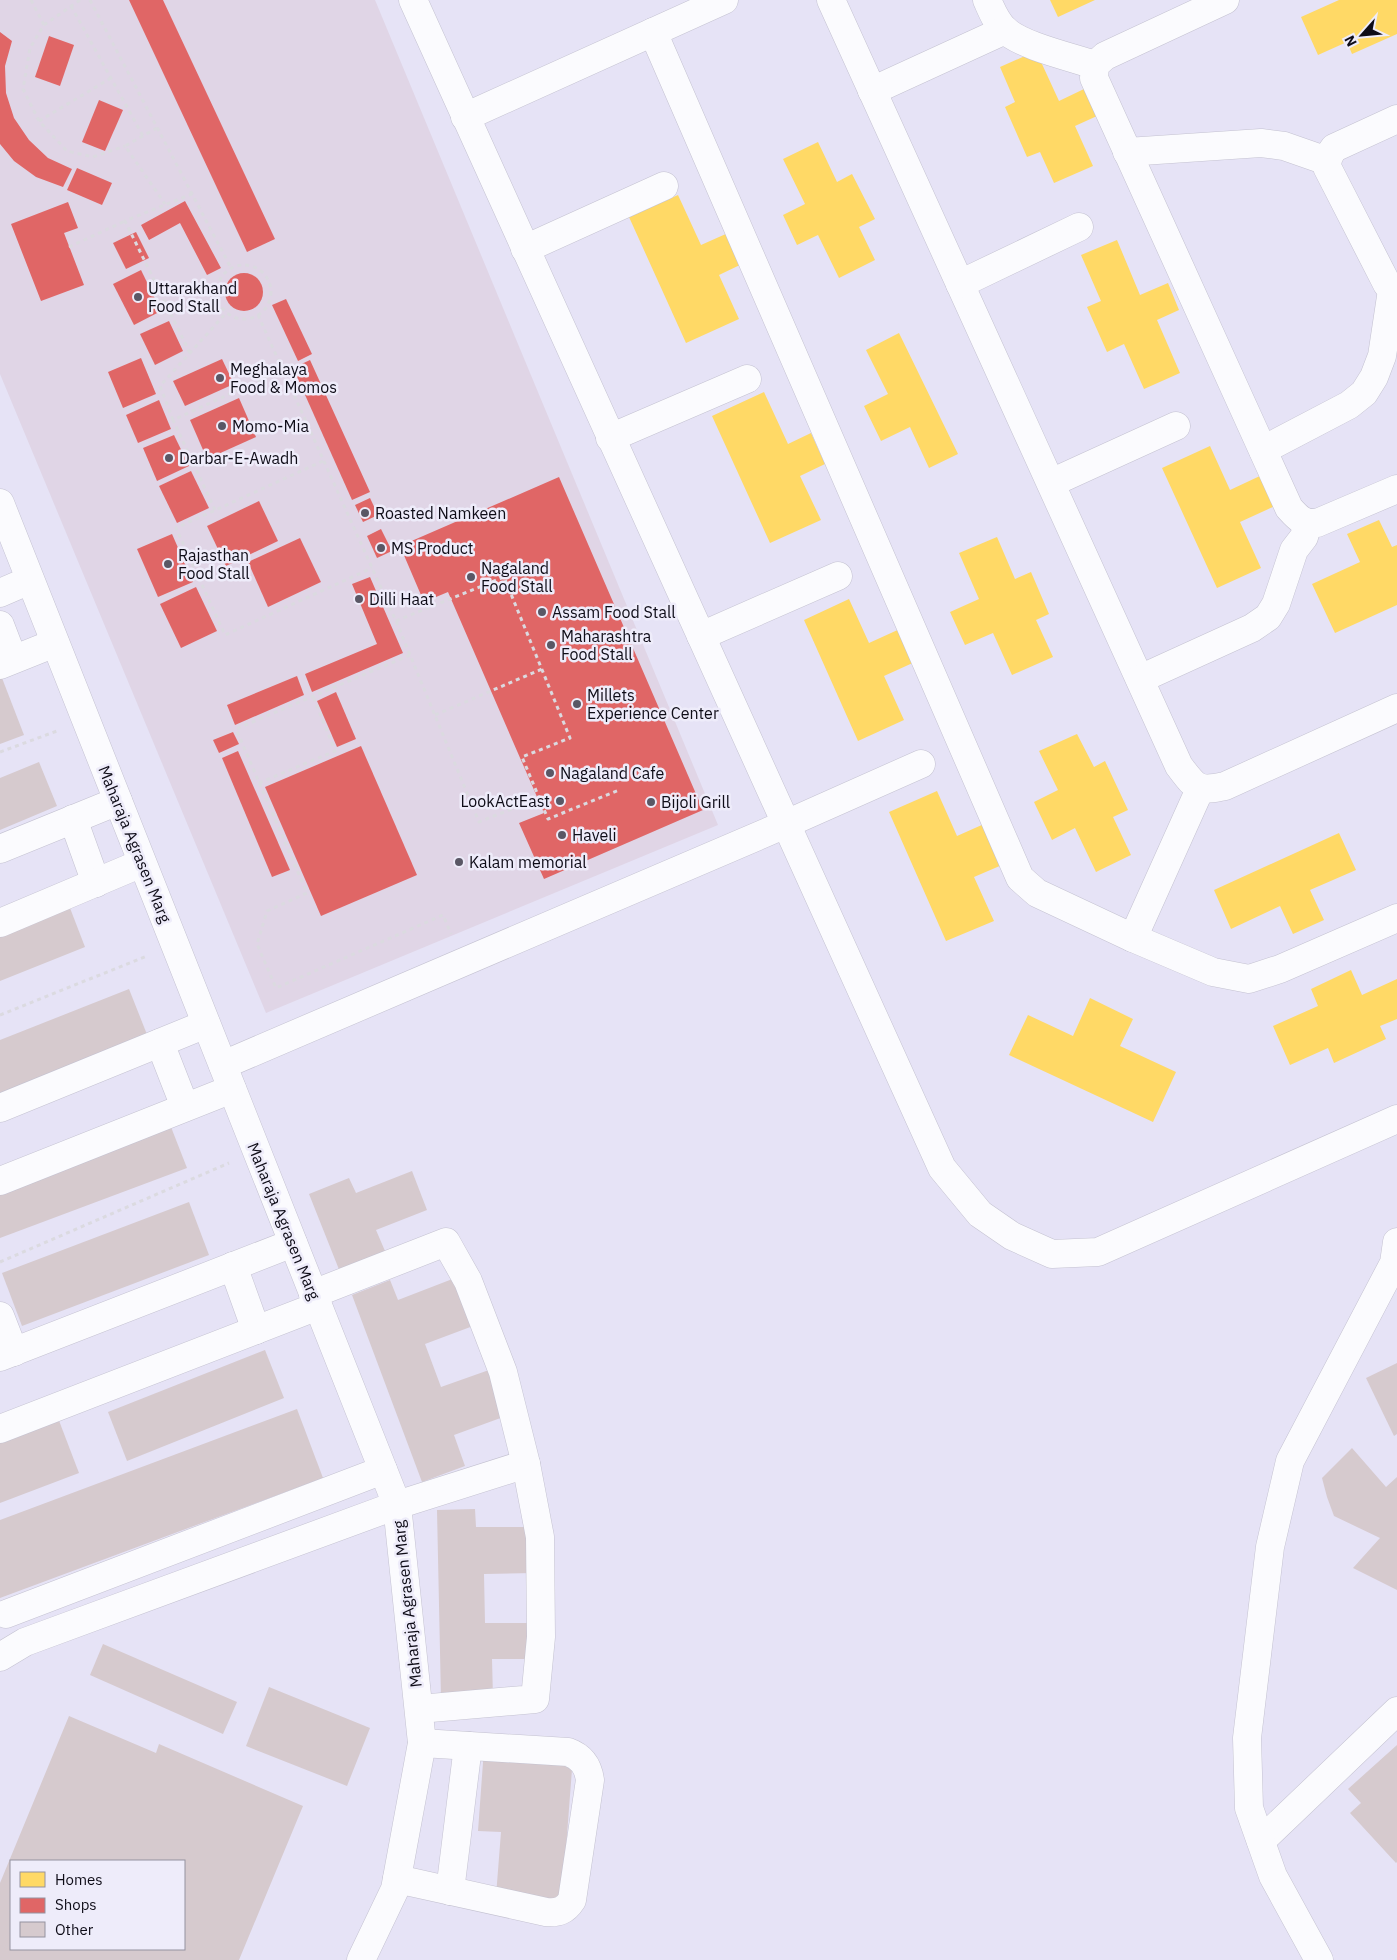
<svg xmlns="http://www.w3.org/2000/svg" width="1397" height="1960" font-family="'IBM Plex Sans',sans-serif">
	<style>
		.commercial { fill: #e0d5e6 }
		.homes { fill: #ffd966 }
		.shops { fill: #e06666 }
		.building { fill: #d6cace; fill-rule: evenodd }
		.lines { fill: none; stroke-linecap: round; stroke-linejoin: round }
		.minor-casing { stroke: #c4c2d1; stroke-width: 29 }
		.path { stroke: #dbdae0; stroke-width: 3; stroke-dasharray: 4 4; stroke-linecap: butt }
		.minor { stroke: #fbfbfe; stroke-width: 28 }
		.poi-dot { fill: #5a5765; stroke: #eeecfa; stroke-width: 2 }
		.labels { text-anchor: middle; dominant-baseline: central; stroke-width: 5; stroke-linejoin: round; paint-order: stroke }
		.poi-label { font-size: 16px; fill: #0e0c17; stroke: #eeecfa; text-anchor: start }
		.street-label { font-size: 16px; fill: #0e0c17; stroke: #eeecfa }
	</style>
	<rect width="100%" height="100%" fill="#e6e3f6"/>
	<!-- commercial -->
	<polygon class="commercial" points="0,0 375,0 718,825 266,1013 0,374"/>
	<!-- homes -->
	<g class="homes">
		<polygon points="1050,0 1095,0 1058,17"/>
		<polygon points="1339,0 1397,0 1397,34 1352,54 1347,42 1318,55 1301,17"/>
		<polygon points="1036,51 1059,101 1084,89 1097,116 1075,126 1093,166 1054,183 1040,152 1027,157 1005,107 1015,102 1000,67"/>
		<polygon points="818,142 837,182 852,174 875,219 859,227 875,260 839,278 818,235 797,245 783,215 805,204 783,159"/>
		<polygon points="678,195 701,245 728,233 742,264 719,275 739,319 686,343 629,217"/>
		<polygon points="1117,240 1140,295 1168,283 1179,310 1157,320 1180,373 1144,389 1124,344 1107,352 1087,307 1101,301 1081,255"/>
		<polygon points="899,333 958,454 929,468 910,427 881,441 864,406 888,394 866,350"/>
		<polygon points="764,392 788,444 811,433 825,464 800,476 821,520 770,543 712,416"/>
		<polygon points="1210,446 1230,490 1262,475 1275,506 1240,522 1261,568 1217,588 1162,468"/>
		<polygon points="1379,520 1392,547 1397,545 1397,605 1335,633 1312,584 1360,562 1347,534"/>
		<polygon points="997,537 1015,579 1031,572 1049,614 1036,620 1053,657 1012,675 993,633 965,645 950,612 979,599 959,553"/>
		<polygon points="849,599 869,643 902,628 917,661 884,676 904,720 858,741 804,620"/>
		<polygon points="1077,734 1094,767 1105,761 1128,810 1113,817 1131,855 1096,872 1075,828 1052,840 1034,802 1058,790 1039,751"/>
		<polygon points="937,791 957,836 984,824 1002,865 974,877 994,921 946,941 889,812"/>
		<polygon points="1339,833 1356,870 1310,890 1324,920 1293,934 1280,906 1231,929 1214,890"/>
		<polygon points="1351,970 1362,995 1397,979 1397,1019 1380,1026 1386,1039 1334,1063 1328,1048 1290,1065 1273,1026 1318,1006 1311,989"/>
		<polygon points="1090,998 1133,1019 1120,1046 1176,1072 1153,1122 1009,1055 1028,1015 1073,1036"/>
	</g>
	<!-- shops -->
	<g class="shops">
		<polygon points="129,0 163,0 275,239 247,252"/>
		<polygon points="0,32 12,41 5,66 6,93 14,118 29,140 48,158 72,169 63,187 36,177 14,161 0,144"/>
		<polygon points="49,36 74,45 60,86 35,77"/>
		<polygon points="99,100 123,110 105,151 82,142"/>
		<polygon points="77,168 112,183 102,205 67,190"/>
		<polygon points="185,201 221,268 207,275 180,223 149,240 141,225"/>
		<polygon points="68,202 78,228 64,233 84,285 41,301 11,224"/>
		<polygon points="136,232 149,258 126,269 113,243"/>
		<polygon points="141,270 161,311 134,325 113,284"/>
		<circle cx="244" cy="292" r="19"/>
		<polygon points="286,299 312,354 298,361 272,305"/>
		<polygon points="169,321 183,351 155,365 140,334"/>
		<polygon points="141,358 156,394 123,408 108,372"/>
		<polygon points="222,359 234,384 185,406 173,381"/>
		<polygon points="310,360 370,492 352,500 293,368"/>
		<polygon points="239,398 256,437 207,459 190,420"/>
		<polygon points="159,400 171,429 138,443 126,415"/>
		<polygon points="174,435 189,466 157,481 143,448"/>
		<polygon points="191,471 209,508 177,523 159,486"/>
		<polygon points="559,477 703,810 544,879 519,823 544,813 448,592 424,602 400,546"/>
		<polygon points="370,498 378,515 363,522 355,505"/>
		<polygon points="259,501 278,541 226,566 207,526"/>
		<polygon points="381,529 392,551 377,558 367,536"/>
		<polygon points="172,534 193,582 158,597 137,549"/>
		<polygon points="300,538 321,582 268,607 248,562"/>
		<polygon points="370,577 403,653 312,692 305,674 377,644 352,584"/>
		<polygon points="196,587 217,631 181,648 160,604"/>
		<polygon points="297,676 304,695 235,725 227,705"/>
		<polygon points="336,692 356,739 337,747 317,701"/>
		<polygon points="233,732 239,744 219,753 213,740"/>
		<polygon points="361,746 417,875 321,916 265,787"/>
		<polygon points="238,751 290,870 272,877 222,758"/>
	</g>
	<!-- building -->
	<g class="building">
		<polygon points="2,678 24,735 0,744 0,679"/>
		<polygon points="39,762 57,806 0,830 0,778"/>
		<polygon points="70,908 85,947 0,981 0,935"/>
		<polygon points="129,989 148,1037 0,1095 0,1040"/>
		<polygon points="171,1127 187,1168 0,1238 0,1191"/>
		<polygon points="412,1171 427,1210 376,1230 388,1258 342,1277 309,1194 349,1178 356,1193"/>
		<polygon points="189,1202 209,1255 22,1326 2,1273"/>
		<polygon points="455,1278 473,1326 425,1344 441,1387 489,1370 506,1416 454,1435 465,1466 422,1482 352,1295 390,1280 398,1300"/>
		<polygon points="265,1350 284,1398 127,1461 108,1412"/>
		<polygon points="1397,1363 1397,1434 1394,1436 1366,1378"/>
		<polygon points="297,1409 323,1478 0,1598 0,1520"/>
		<polygon points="58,1418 79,1473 0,1503 0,1440"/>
		<polygon points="1352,1448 1386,1487 1397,1477 1397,1590 1353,1568 1380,1538 1334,1516 1327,1497 1322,1478"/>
		<polygon points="475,1509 476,1527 534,1527 535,1573 484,1574 485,1623 536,1623 536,1659 492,1659 493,1698 441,1699 437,1510"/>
		<polygon points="103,1644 237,1702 223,1734 90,1675"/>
		<polygon points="269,1687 370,1728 347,1786 246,1746"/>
		<path d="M69 1716 156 1753 159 1744 303 1806 239 1960H0V1883ZM11 1861H184V1949H11Z"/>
		<polygon points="1397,1745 1397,1862 1396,1863 1350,1813 1361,1803 1348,1789"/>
		<polygon points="484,1749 573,1756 562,1901 496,1896 501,1832 478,1831"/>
	</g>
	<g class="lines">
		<!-- minor casing -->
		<g class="minor-casing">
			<g id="minor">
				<polyline points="413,0 942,1168 980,1214 1012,1236 1052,1254 1098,1252 1397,1119"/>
				<path d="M831 0 1179 766C1196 788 1197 792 1225 786L1397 708"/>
				<path d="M987 0C992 11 996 22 1005 30 1022 46 1071 57 1095 65"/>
				<path d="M1225 0 1105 56 1095 65 1094 78 1289 508C1298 518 1303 524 1317 523L1397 489"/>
				<polyline points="653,32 1020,878 1037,893 1133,938 1213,972 1249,979 1280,969 1397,918"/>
				<polyline points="872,91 1005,30"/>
				<polyline points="465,117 724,0"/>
				<path d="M1397 119 1334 148C1329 154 1327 159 1327 167L1387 284 1392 290 1397 291"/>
				<polyline points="1127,152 1261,143 1284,146 1327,161"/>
				<polyline points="525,249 664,186"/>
				<polyline points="960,284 1079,227"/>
				<polyline points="610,438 747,379"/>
				<polyline points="1263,450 1349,405 1364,393 1374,377 1382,356 1392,290"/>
				<polyline points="1051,483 1176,426"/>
				<polyline points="0,503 397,1505 422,1743 395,1889 361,1960"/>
				<polyline points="0,593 30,580"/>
				<polyline points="0,625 13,659"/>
				<polyline points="701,636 838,576"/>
				<polyline points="0,665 55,643"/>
				<polyline points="1140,679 1252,628 1268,617 1276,604 1294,550 1304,537 1308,523"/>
				<polyline points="73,819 96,883"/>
				<polyline points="0,849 118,801"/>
				<polyline points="0,923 142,863"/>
				<polyline points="1133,938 1200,789"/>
				<polyline points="160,1043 185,1107"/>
				<polyline points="223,1065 786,824 921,764"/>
				<polyline points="0,1108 206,1024"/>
				<polyline points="0,1181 232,1089"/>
				<polyline points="233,1266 256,1330"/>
				<polyline points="0,1316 14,1352"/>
				<polyline points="0,1357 293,1243"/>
				<polyline points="0,1429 318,1306"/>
				<polyline points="6,1614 383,1470"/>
				<polyline points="0,1657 25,1642 397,1505 526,1464 503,1372 468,1281 446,1242 313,1294"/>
				<polyline points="419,1709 535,1699 541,1637 540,1537 526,1464"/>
				<polyline points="1261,1841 1397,1711"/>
				<path d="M397 1879 546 1912C558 1913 565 1911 572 1900L590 1780C588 1766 582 1757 568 1752L422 1743"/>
				<polyline points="450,1891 468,1746"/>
				<polyline points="1319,1960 1273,1876 1249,1808 1247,1738 1270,1547 1290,1461 1394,1263 1397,1242"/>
			</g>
		</g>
		<!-- path -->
		<g class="path">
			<polyline points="31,0 44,25"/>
			<polyline points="80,0 44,25 30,48 23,89 39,121 67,151 93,157 125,146"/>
			<polyline points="90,0 231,268"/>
			<polyline points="71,6 143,136"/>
			<polyline points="39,121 111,78"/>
			<polyline points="157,128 125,146 165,204"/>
			<polyline points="69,247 125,221"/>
			<circle cx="244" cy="292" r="27"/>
			<polyline points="258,315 396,621 479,822 539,798"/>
			<polyline points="190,353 125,221 192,194"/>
			<polyline points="173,420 160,386 227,312"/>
			<polyline points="323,461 176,528 225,635 372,568"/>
			<polyline points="215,510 173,420 282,370"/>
			<polyline points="396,621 504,577 570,738 522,757 548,819 619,790"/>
			<polyline points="410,655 236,729 307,893 267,911 257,944 276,988 443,915 451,934"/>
			<polyline points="435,715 542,669"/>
			<polyline points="0,752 57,731"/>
			<polyline points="259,783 335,751 313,696"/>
			<polyline points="0,1015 147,956"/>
			<polyline points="0,1262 229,1163"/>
		</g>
		<!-- minor -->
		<use href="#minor" class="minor"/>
	</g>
	<!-- markers -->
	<g class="poi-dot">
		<circle cx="138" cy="297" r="5"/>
		<circle cx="220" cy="378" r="5"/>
		<circle cx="222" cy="426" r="5"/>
		<circle cx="169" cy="458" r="5"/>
		<circle cx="365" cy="513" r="5"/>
		<circle cx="381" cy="548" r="5"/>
		<circle cx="168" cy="564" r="5"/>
		<circle cx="471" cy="577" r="5"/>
		<circle cx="359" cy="599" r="5"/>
		<circle cx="542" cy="612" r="5"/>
		<circle cx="551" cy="645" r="5"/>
		<circle cx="577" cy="704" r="5"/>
		<circle cx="550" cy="773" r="5"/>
		<circle cx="560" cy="801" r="5"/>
		<circle cx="651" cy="802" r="5"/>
		<circle cx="562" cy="835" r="5"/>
		<circle cx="459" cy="862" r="5"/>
	</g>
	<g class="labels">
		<!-- poi labels -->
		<g class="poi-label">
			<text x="148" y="288">Uttarakhand<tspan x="148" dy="18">Food Stall</tspan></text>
			<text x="230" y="369">Meghalaya<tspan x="230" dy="18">Food &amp; Momos</tspan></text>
			<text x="232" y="426">Momo-Mia</text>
			<text x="179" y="458">Darbar-E-Awadh</text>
			<text x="375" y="513">Roasted Namkeen</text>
			<text x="391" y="548">MS Product</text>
			<text x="178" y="555">Rajasthan<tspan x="178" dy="18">Food Stall</tspan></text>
			<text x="481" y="568">Nagaland<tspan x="481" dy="18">Food Stall</tspan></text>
			<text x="369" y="599">Dilli Haat</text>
			<text x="552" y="612">Assam Food Stall</text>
			<text x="561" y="636">Maharashtra<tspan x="561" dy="18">Food Stall</tspan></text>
			<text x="587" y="695">Millets<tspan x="587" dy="18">Experience Center</tspan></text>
			<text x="560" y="773">Nagaland Cafe</text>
			<text x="550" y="801" text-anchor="end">LookActEast</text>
			<text x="661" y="802">Bijoli Grill</text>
			<text x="572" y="835">Haveli</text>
			<text x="469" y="862">Kalam memorial</text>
		</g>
		<!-- street labels -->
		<g class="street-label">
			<text transform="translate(135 844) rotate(68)">Maharaja Agrasen Marg</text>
			<text transform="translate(284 1221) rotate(68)">Maharaja Agrasen Marg</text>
			<text transform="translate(407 1604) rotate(-96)">Maharaja Agrasen Marg</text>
		</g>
	</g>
	<!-- legend -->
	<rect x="10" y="1860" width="175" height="90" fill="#eeecfa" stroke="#94929f"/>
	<rect x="20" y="1872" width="25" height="15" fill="#ffd966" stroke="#94929f"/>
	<text x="55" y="1885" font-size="15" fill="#0e0c17">Homes</text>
	<rect x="20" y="1898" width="25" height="15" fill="#e06666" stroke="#94929f"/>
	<text x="55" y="1910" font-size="15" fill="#0e0c17">Shops</text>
	<rect x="20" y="1922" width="25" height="15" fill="#d6cace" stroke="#94929f"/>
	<text x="55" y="1935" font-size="15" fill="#0e0c17">Other</text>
	<!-- north arrow -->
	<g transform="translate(1362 35) rotate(243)" stroke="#eeecfa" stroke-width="4" paint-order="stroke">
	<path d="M0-4L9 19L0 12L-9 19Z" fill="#0e0c17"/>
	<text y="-8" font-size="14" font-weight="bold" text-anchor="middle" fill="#0e0c17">N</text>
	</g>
</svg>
